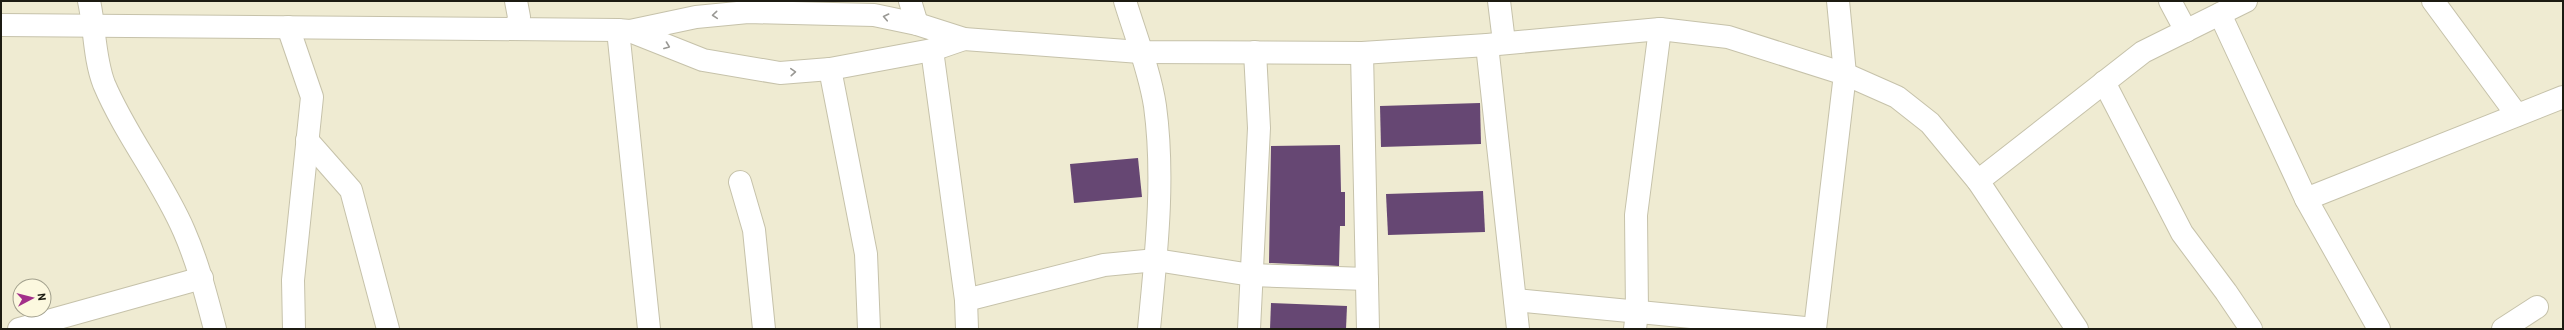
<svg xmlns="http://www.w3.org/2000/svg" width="2564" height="330" font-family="Barlow,sans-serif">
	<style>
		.building { fill: #664773 }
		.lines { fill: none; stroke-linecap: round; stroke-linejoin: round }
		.minor-casing { stroke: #c6c2aa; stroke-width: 24 }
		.minor { stroke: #fff; stroke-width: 22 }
		.oneway { stroke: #999894 }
	</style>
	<rect width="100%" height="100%" fill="#efebd2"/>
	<!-- building -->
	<g class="building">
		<polygon points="1480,103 1481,144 1381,147 1380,106"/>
		<polygon points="1340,145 1341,192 1345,192 1345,226 1340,226 1339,266 1269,263 1271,146"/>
		<polygon points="1138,158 1142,197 1074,203 1070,164"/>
		<polygon points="1483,191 1485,232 1388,235 1386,194"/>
		<polygon points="1271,303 1347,306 1346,329 1270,329"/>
	</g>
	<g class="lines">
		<!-- minor casing -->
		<g class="minor-casing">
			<g id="minor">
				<path d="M89 1C95 28 94 58 104 84 126 136 162 180 184 231 198 263 206 295 215 329"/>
				<polyline points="910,1 917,24"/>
				<path d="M1125 1C1135 34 1150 72 1155 106 1165 180 1156 255 1149 329"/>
				<polyline points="1499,1 1504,42"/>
				<polyline points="2170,1 2186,31"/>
				<polyline points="2433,1 2517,115"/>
				<polyline points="2220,14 2306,199 2379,329"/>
				<polyline points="1,25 618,30 630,31 703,60 780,73 830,69 932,50 964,39"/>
				<polyline points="288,27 312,97 293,280 294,329"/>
				<polyline points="516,29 519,17 516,1"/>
				<polyline points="618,30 649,329"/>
				<polyline points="630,31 696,17 748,12 874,15 917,24 964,39 1140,52 1362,53 1487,45 1660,29 1728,37 1845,74 1897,97 1930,123 1978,181 2077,329"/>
				<polyline points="1487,45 1518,329"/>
				<polyline points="932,50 966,300 967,329"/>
				<polyline points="1362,53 1368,329"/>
				<polyline points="830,69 866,254 869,329"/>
				<polyline points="2104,82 2182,233 2226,292 2251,329"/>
				<polyline points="307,140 351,190 388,329"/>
				<polyline points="1978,181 2143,52 2246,1"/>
				<polyline points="740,182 754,230 764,329"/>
				<polyline points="2306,199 2563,97"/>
				<polyline points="966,300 1104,265 1156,260 1251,275 1367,279"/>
				<polyline points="1515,300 1815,329"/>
				<polyline points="19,329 202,278"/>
				<polyline points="1249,329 1259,128 1255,52"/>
				<polyline points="1635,329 1637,312 1636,215 1660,29"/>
				<polyline points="1815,329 1845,74 1838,1"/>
				<polyline points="2503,329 2537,307"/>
			</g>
		</g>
		<!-- minor -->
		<use href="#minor" class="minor"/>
	</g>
	<!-- one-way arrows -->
	<defs><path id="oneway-chevron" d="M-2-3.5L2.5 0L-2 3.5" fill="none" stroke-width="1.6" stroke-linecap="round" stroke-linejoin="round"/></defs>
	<g class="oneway">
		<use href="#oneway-chevron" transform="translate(715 15) rotate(175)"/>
		<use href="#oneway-chevron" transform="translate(886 17) rotate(-168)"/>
		<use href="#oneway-chevron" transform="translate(667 46) rotate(21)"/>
		<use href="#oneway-chevron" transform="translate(793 72) rotate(-4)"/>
	</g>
	<!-- border -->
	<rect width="2564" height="330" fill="none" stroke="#1c1b12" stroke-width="4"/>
	<!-- north arrow -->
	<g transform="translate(32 298) rotate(83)"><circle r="19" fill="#fcf8df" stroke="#a2a08d"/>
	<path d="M0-3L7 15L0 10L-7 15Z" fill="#a32f8a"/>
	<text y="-6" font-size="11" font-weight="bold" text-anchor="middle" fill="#1c1b12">N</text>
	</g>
</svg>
